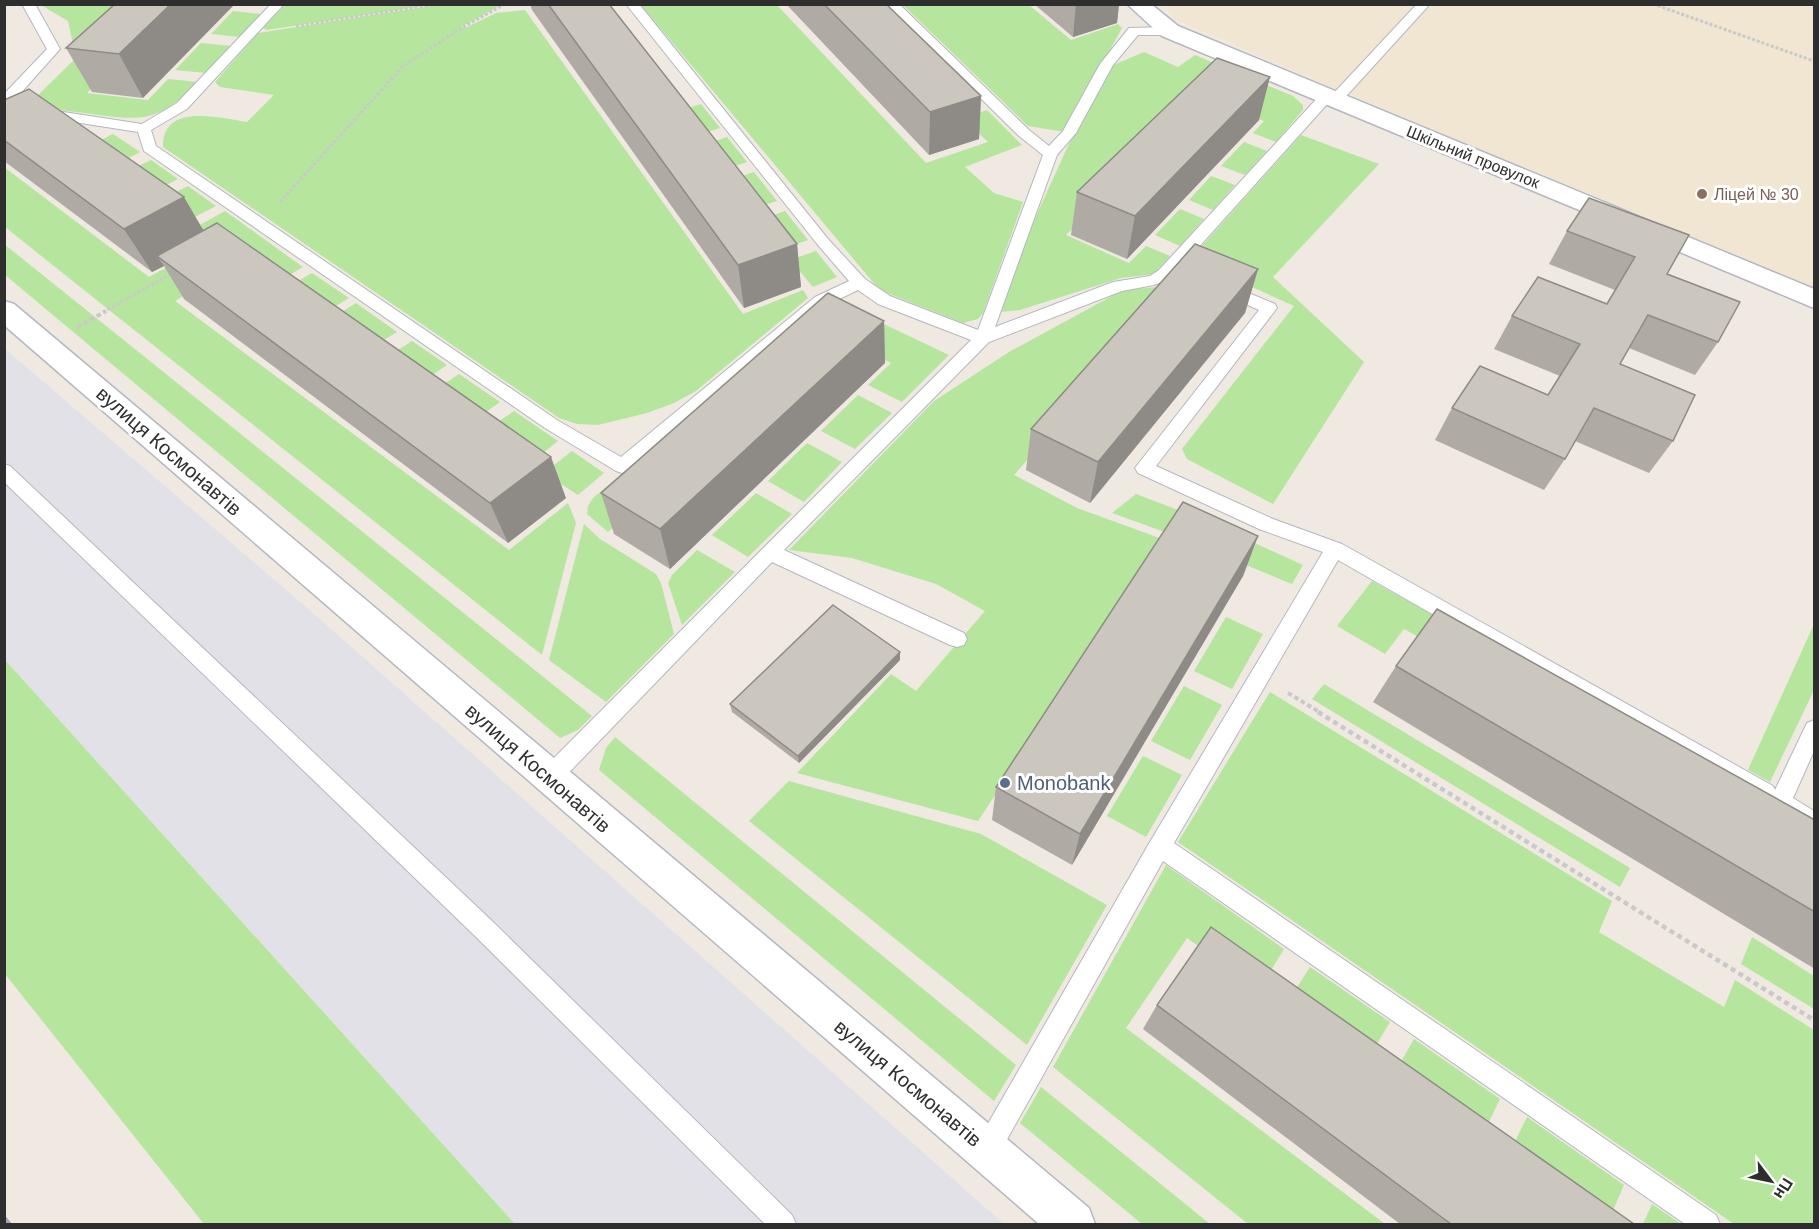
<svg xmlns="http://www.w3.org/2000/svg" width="1819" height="1229" font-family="Helvetica,sans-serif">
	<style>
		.industrial { fill: #e3e1e8 }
		.education { fill: #f0e6d1 }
		.green { fill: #b6e59e }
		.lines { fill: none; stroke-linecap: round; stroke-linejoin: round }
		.service-casing { stroke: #b4b7c1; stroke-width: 2 }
		.minor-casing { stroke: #b4b7c1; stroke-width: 3 }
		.tertiary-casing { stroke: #b4b7c1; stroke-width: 3 }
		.path-far2 { stroke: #c9c9c9; stroke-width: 3; stroke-dasharray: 3 2; stroke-linecap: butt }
		.path-far1 { stroke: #c9c9c9; stroke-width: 4; stroke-dasharray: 4.5 3; stroke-linecap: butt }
		.path { stroke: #c9c9c9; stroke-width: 4.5; stroke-dasharray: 5 4; stroke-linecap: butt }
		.service { fill: #fff; fill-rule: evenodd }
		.minor { fill: #fff; fill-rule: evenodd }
		.tertiary { fill: #fff; fill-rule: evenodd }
		.rail { stroke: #a3a6b8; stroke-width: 5 }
		.wall { fill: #afaba4 }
		.shaded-wall { fill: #8e8b86 }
		.building { fill: #cbc7bf; stroke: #8e8b86; stroke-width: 1.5 }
		.education-dot { fill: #8d6e63; stroke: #fff; stroke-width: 2 }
		.service-dot { fill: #5c6f8a; stroke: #fff; stroke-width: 2 }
		.labels { text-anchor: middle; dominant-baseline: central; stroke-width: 6; stroke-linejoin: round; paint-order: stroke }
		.far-street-label { font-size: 16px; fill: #2e2e2e; stroke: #fff }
		.far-education-label { font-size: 16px; fill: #785e54; stroke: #fff; text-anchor: start }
		.street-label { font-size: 20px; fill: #2e2e2e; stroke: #fff }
		.service-label { font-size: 20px; fill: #4e5e75; stroke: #fff; text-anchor: start }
	</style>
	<rect width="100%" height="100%" fill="#efe9e1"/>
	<!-- industrial -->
	<polygon class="industrial" points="4,348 322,621 1004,1224 515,1224 5,660"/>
	<!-- education -->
	<polygon class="education" points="1165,5 1814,5 1814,287 1365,101 1174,19"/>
	<!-- green -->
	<g class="green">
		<path d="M444 4 501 5 461 27 465 28 496 13 525 10 743 314 803 290 808 298 696 391 674 403 647 413 598 425 577 424 559 418 163 147C162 102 220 118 247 122L274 95 220 87 215 82 258 33Z"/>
		<path d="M41 5H179L87 93 148 100 168 79 198 82C157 124 141 121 85 113 67 111 49 109 31 102L76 58 68 21Z"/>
		<polygon points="285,5 285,4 429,5 267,30 263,28"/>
		<polygon points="641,5 777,5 926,163 988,142 963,118 987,110 1022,145 965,167 994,193 1023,202 983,313 978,319 963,323 887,293 877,287"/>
		<polygon points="903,5 1029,5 1071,40 1118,24 1122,28 1065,132 1028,126"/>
		<polygon points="233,11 262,14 240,37 211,34"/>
		<polygon points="201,43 232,46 206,73 175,70"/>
		<polygon points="1144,52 1178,67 1195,55 1293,96 1303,105 1303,110 1276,142 1253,133 1264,121 1204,98 1066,235 1129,263 1146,246 1170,256 1154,274 1121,278 1020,310 1000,312 1031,227 1073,135 1111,66"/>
		<polygon points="701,104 720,128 695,136 676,112"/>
		<polygon points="113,134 140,152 114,166 87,147"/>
		<polygon points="1301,135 1379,164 1273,277 1364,362 1273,504 1187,459 1182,449 1294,306 1212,269 1201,247"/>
		<polygon points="727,137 747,162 721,171 701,146"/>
		<polygon points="1244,142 1267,151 1245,175 1221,166"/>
		<polygon points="151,160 178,179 153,192 124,173"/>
		<polygon points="4,167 149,277 216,240 198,226 225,211 303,267 274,284 242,261 175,301 509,550 568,503 576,523 542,655 5,227"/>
		<polygon points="754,172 777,201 752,209 729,181"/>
		<polygon points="1211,176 1235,185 1213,210 1189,200"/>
		<polygon points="188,186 216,206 191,219 162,199"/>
		<polygon points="1180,209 1204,219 1180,246 1155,235"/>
		<polygon points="785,211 808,240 783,249 759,220"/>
		<polygon points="4,244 592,716 578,730 560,738 5,275"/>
		<polygon points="816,251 837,277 813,287 790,260"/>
		<polygon points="312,273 349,298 319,316 283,290"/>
		<polygon points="1181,285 1014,475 1077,508 1165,540 978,821 797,773 891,674 916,691 985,611 936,584 852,558 789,550 934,401 1009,352 1123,290"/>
		<polygon points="356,303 397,332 377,344 335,316"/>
		<polygon points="854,310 949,355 902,402 868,385 891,363 831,333 608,532 587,514 588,506 593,498 796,331"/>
		<polygon points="412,341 447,365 419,384 384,359"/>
		<polygon points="459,374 500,402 472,422 431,393"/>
		<polygon points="858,395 892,413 855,449 821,431"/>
		<polygon points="514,411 558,441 530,463 484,432"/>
		<polygon points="807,443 842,462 804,502 768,481"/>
		<polygon points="572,451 604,473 578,495 544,473"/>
		<polygon points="756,493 792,514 748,557 712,535"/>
		<polygon points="1136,494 1202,519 1303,565 1292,584 1173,535 1112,513"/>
		<polygon points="584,524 600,539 656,574 661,583 674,634 606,702 549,660"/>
		<polygon points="697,550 735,572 682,625 668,583 672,575"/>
		<polygon points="1372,581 1433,615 1417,636 1404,629 1385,654 1337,626"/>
		<polygon points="1226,617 1263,634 1232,689 1194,671"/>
		<polygon points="1814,624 1814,690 1770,782 1748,770"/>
		<polygon points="5,660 515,1224 204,1224 5,974"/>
		<polygon points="1324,684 1630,868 1620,887 1312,699"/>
		<polygon points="1184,686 1222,705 1190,760 1151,741"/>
		<polygon points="1270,692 1612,901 1599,932 1724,1007 1735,980 1814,1030 1814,1224 1734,1224 1178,842"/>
		<polygon points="615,737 1016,1065 994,1101 599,770 606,748"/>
		<polygon points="1143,756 1182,775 1146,837 1107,816"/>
		<polygon points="789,781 981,834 1107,905 1027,1045 749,821"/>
		<polygon points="1166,865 1284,949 1259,990 1187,938 1126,1028 1385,1224 1248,1224 1053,1067"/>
		<polygon points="1752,937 1814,976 1814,1009 1741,964"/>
		<polygon points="1310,967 1390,1022 1364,1065 1284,1008"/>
		<polygon points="1414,1039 1500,1099 1477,1146 1389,1083"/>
		<polygon points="1041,1087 1210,1224 1142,1224 1020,1123"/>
		<polygon points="1527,1117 1624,1185 1607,1224 1504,1164"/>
		<polygon points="1652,1204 1681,1224 1643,1224"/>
	</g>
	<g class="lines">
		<!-- service casing -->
		<g class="service-casing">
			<g id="service">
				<polygon points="22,4 35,4 60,49 11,104 142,124 177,103 271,4 284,4 187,109 151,130 156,146 557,420 621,457 815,297 849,281 818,245 626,4 639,4 828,239 865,279 890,296 978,330 1043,155 1019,136 885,4 899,4 1029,130 1049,146 1063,131 1100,64 1129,28 1170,27 1176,31 1170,35 1138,35 1113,65 1076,133 1057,155 995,327 1113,282 1150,276 1159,270 1321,94 1332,95 1417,4 1430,4 1340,103 1329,102 1171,278 1154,285 1122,291 989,342 784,550 964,633 967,639 964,645 957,647 950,645 772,562 557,785 549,788 541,785 538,778 541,771 971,340 878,304 858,290 827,305 628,471 622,473 616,471 545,428 144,151 138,132 4,111 4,94 47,49"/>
				<polygon points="1225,283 1275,304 1277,308 1156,466 1273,519 1342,544 1773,786 1775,790 1807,723 1814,720 1814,751 1793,798 1814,811 1814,832 1772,809 1770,801 1765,803 1757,800 1338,560 1174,843 1716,1215 1720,1224 1685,1224 1163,861 996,1159 987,1163 978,1159 974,1150 978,1141 1147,847 1323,552 1259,529 1138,473 1135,468 1259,310 1219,292 1217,288"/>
				<polygon points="4,464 10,466 490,919 792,1215 796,1224 765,1224 474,935 4,482"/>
			</g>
		</g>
		<!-- minor casing -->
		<g class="minor-casing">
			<polygon id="minor" points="1127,4 1151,4 1178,26 1814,289 1814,308 1162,36"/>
		</g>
		<!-- tertiary casing -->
		<g class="tertiary-casing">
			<polygon id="tertiary" points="4,301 14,304 1089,1208 1095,1224 1039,1224 4,325"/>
		</g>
		<!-- path-far2 -->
		<g class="path-far2">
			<polyline points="1653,4 1814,61"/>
			<polyline points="296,26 437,4"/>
			<polyline points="280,202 403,66 465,26 505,4"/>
			<polyline points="103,312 173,273"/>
		</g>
		<!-- path-far1 -->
		<g class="path-far1">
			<polyline points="77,327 106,311"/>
			<polyline points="1288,693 1321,713"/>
		</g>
		<!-- path -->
		<polyline class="path" points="1318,712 1814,1020"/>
		<!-- service -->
		<use href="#service" class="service"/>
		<!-- minor -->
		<use href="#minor" class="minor"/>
		<!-- tertiary -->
		<use href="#tertiary" class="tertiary"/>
		<!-- rail -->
		<polyline class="rail" points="4,1218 9,1224"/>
	</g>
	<!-- wall -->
	<g class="wall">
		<polygon points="115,4 143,98 92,92 66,48"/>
		<polygon points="530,4 609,4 797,244 801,287 744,308 532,10"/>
		<polygon points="786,4 886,4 981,96 979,139 929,155"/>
		<polygon points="1034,4 1119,4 1117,23 1073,37"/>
		<polygon points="4,100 204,230 566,498 508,543 184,299 164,266 152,272 4,161"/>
		<polygon points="1259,120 1127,259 1071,235 1077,192"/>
		<polygon points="1589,198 1667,274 1718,342 1695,375 1629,348 1620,364 1673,441 1649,473 1575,441 1565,459 1544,490 1435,440 1452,408 1548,395 1560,376 1494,349 1512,316 1606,304 1615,290 1549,264 1567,231"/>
		<polygon points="1258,269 1245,313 1090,503 1026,470 1031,429"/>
		<polygon points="884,321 885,363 670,569 614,534 601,493"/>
		<polygon points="1258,536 1243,576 1072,865 992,820 996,787"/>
		<polygon points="900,660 799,763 732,712 730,704"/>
		<polygon points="1396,666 1815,820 1815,969 1373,702"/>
		<polygon points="1157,1005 1634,1224 1400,1224 1143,1029"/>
	</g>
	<!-- shaded-wall -->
	<g class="shaded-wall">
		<polygon points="171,4 235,4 143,98 119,54"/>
		<polygon points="1076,4 1119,4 1117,23 1073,37"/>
		<polygon points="1270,77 1259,120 1127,259 1135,216"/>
		<polygon points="981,96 979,139 929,155 930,112"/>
		<polygon points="184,197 209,240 157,256 164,266 152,272 124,229"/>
		<polygon points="797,244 801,287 744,308 738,265"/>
		<polygon points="1258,269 1245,313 1090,503 1098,462"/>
		<polygon points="884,321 885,363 670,569 660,529"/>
		<polygon points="551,457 566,498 508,543 490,503"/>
		<polygon points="1258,536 1243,576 1072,865 1080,834"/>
		<polygon points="900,652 900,660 799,763 798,756"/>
	</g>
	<!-- building -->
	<g class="building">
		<polygon points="115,4 171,4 119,54 66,48"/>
		<polygon points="548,4 609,4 797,244 738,265"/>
		<polygon points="824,4 886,4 981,96 930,112"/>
		<polygon points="1217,58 1270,77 1135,216 1077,192"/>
		<polygon points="29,89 184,197 124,229 4,140 4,100"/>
		<polygon points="1589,198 1689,235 1667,274 1740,302 1718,342 1648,315 1620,364 1695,395 1673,441 1594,408 1565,459 1452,408 1480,366 1548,395 1580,344 1512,316 1538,277 1607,304 1635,257 1567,231"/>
		<polygon points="217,223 551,457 490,503 157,256"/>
		<polygon points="1195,244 1258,269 1098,462 1031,429"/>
		<polygon points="828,293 884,321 660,529 601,493"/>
		<polygon points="1183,502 1258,536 1080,834 996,787"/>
		<polygon points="833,605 900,652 798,756 730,704"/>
		<polygon points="1437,609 1815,820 1815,912 1396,666"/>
		<polygon points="1211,927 1634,1224 1451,1224 1157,1005"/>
	</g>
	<!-- markers -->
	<circle class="education-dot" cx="1702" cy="194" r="6"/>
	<circle class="service-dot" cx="1005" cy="783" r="6"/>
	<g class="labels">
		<!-- far-street labels -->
		<g class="far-street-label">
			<text transform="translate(1473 157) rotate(22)">Шкільний провулок</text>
		</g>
		<!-- far-education labels -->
		<g class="far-education-label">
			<text x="1714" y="194">Ліцей № 30</text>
		</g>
		<!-- street labels -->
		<g class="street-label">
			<text transform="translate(169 451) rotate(41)">вулиця Космонавтів</text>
			<text transform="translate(538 768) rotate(41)">вулиця Космонавтів</text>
			<text transform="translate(908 1083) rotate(40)">вулиця Космонавтів</text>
		</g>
		<!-- service labels -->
		<g class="service-label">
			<text x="1017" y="783">Monobank</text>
		</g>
	</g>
	<!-- border -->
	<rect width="1819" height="1229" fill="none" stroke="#2e2e2e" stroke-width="12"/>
	<!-- north arrow -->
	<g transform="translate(1771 1181) rotate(122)" stroke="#ffffff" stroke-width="4.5" paint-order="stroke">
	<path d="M0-4.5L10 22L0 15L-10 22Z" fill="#2e2e2e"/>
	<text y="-9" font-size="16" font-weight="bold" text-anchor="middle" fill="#2e2e2e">Пн</text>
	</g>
</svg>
